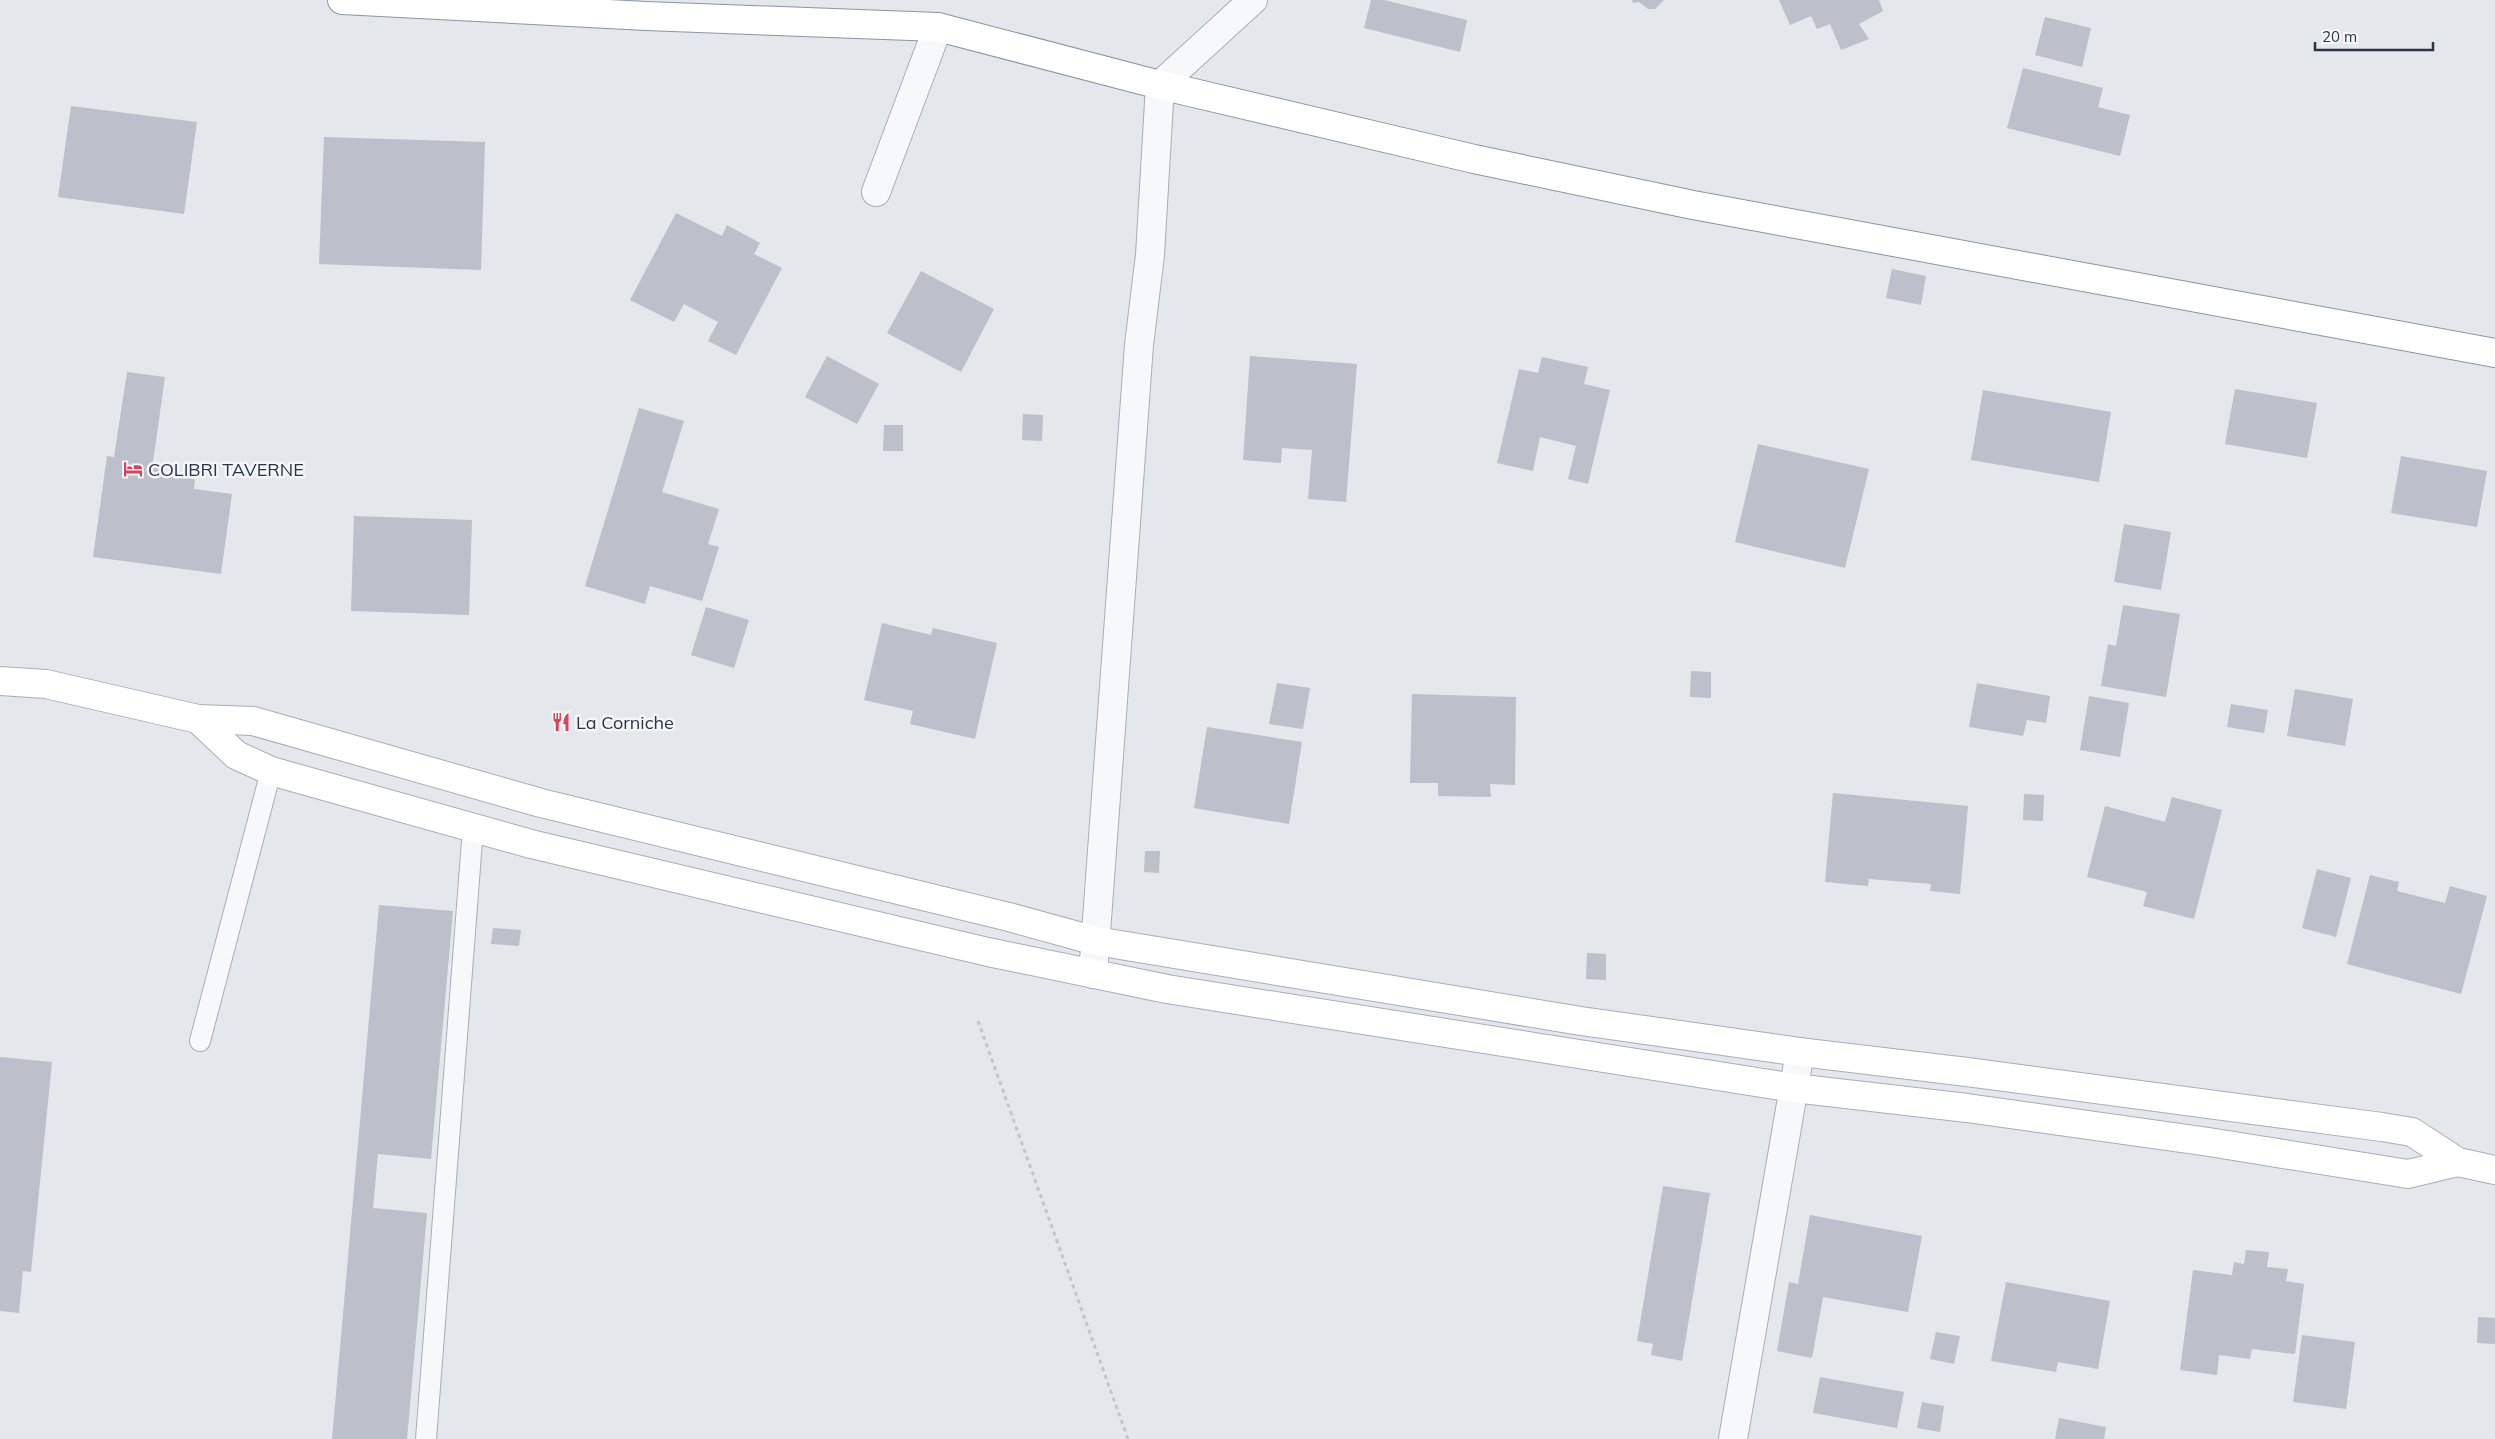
<svg xmlns="http://www.w3.org/2000/svg" width="2495" height="1439" font-family="Mulish,sans-serif">
	<style>
		.building { fill: #bbc0ca }
		.lines { fill: none; stroke-linecap: round; stroke-linejoin: round }
		.lane-casing { stroke: #a8aeb7; stroke-width: 22 }
		.street-casing { stroke: #a8aeb7; stroke-width: 30 }
		.secondary-casing { stroke: #a8aeb7; stroke-width: 30 }
		.highway-casing { stroke: #8a95a4; stroke-width: 30 }
		.path { stroke: #c2c5cb; stroke-width: 3; stroke-dasharray: 4 4; stroke-linecap: butt }
		.lane { stroke: #f7f8fa; stroke-width: 20 }
		.street { stroke: #f7f8fa; stroke-width: 28 }
		.secondary { stroke: #fff; stroke-width: 28 }
		.highway { stroke: #fff; stroke-width: 28 }
		.labels { text-anchor: middle; dominant-baseline: central; stroke-width: 5; stroke-linejoin: round; paint-order: stroke }
		.poi-label { font-size: 18px; fill: #2a3546; stroke: #f4f6f9; text-anchor: start }
	</style>
	<rect width="100%" height="100%" fill="#e4e7ec"/>
	<!-- building -->
	<g class="building">
		<polygon points="1371,0 1384,0 1467,20 1460,52 1364,28"/>
		<polygon points="1632,0 1664,0 1655,9 1648,9 1639,2 1633,3"/>
		<polygon points="1779,0 1879,0 1883,11 1859,24 1869,39 1841,50 1830,24 1817,29 1811,16 1790,25"/>
		<polygon points="2045,17 2091,28 2082,67 2035,55"/>
		<polygon points="2023,68 2103,88 2098,107 2130,115 2120,156 2007,128"/>
		<polygon points="71,106 197,122 184,214 58,197"/>
		<polygon points="324,137 485,142 481,270 319,264"/>
		<polygon points="676,213 722,236 727,225 760,243 754,254 782,268 736,355 708,341 718,322 684,304 674,322 630,300"/>
		<polygon points="1892,269 1926,276 1921,305 1886,298"/>
		<polygon points="921,271 994,309 961,372 887,333"/>
		<polygon points="827,356 879,384 857,424 805,397"/>
		<polygon points="1250,356 1357,364 1346,502 1308,499 1312,450 1282,448 1281,463 1243,460"/>
		<polygon points="1542,357 1588,367 1584,384 1610,390 1588,484 1568,479 1576,446 1540,437 1533,471 1497,463 1519,369 1538,373"/>
		<polygon points="127,372 165,377 153,462 161,463 160,475 195,479 194,489 232,494 221,574 93,557 107,456 114,457"/>
		<polygon points="2235,389 2317,403 2307,458 2225,444"/>
		<polygon points="1983,390 2111,412 2099,482 1971,460"/>
		<polygon points="639,408 684,421 662,492 719,509 708,544 719,547 702,601 650,586 645,604 585,586"/>
		<polygon points="1023,414 1043,415 1042,441 1022,440"/>
		<polygon points="884,425 903,425 903,451 883,451"/>
		<polygon points="1758,444 1869,469 1845,568 1735,542"/>
		<polygon points="2401,456 2487,471 2477,527 2391,513"/>
		<polygon points="354,516 472,520 469,615 351,611"/>
		<polygon points="2124,524 2171,532 2161,590 2114,582"/>
		<polygon points="2123,605 2180,614 2166,697 2101,686 2108,644 2116,646"/>
		<polygon points="706,607 749,620 734,668 691,655"/>
		<polygon points="882,623 931,635 933,628 997,643 975,739 910,724 913,711 864,700"/>
		<polygon points="1691,671 1711,672 1711,698 1690,697"/>
		<polygon points="1277,683 1310,688 1303,729 1269,724"/>
		<polygon points="1977,683 2050,696 2046,723 2027,720 2023,736 1969,727"/>
		<polygon points="2295,689 2353,699 2345,746 2287,736"/>
		<polygon points="1412,694 1516,697 1515,785 1490,784 1491,797 1438,796 1438,783 1410,783"/>
		<polygon points="2089,696 2129,703 2120,757 2080,750"/>
		<polygon points="2231,704 2268,710 2264,733 2227,727"/>
		<polygon points="1207,727 1302,742 1289,824 1194,808"/>
		<polygon points="1833,793 1968,806 1960,894 1930,891 1931,884 1869,879 1868,886 1825,882"/>
		<polygon points="2024,794 2044,795 2043,821 2023,820"/>
		<polygon points="2172,797 2222,810 2194,919 2143,906 2147,892 2087,877 2105,806 2165,822"/>
		<polygon points="1145,851 1160,851 1159,873 1144,872"/>
		<polygon points="2317,869 2351,878 2336,937 2302,928"/>
		<polygon points="2370,875 2399,882 2397,891 2445,903 2450,886 2487,896 2461,994 2347,964"/>
		<polygon points="379,905 453,911 431,1159 378,1154 373,1208 427,1213 407,1439 332,1439"/>
		<polygon points="493,928 521,930 519,946 491,944"/>
		<polygon points="1587,953 1606,954 1606,980 1586,979"/>
		<polygon points="0,1057 52,1062 31,1272 23,1271 19,1313 0,1311"/>
		<polygon points="1663,1186 1710,1193 1682,1361 1651,1355 1653,1344 1637,1341"/>
		<polygon points="1810,1215 1922,1236 1908,1312 1823,1297 1812,1358 1777,1351 1789,1282 1798,1284"/>
		<polygon points="2246,1250 2269,1252 2267,1267 2288,1269 2286,1281 2304,1284 2295,1354 2252,1349 2250,1359 2219,1355 2217,1375 2180,1370 2193,1270 2232,1275 2234,1262 2244,1264"/>
		<polygon points="2006,1282 2110,1301 2098,1369 2058,1362 2056,1372 1991,1361"/>
		<polygon points="2478,1317 2495,1318 2495,1344 2477,1343"/>
		<polygon points="1936,1332 1960,1336 1954,1364 1930,1359"/>
		<polygon points="2302,1335 2355,1342 2346,1409 2293,1402"/>
		<polygon points="1820,1377 1904,1392 1897,1428 1813,1413"/>
		<polygon points="1922,1402 1944,1406 1940,1432 1917,1428"/>
		<polygon points="2059,1418 2106,1427 2104,1439 2055,1439"/>
	</g>
	<g class="lines">
		<!-- lane casing -->
		<g class="lane-casing">
			<g id="lane">
				<polyline points="200,1041 271,771"/>
				<polyline points="426,1439 473,828"/>
			</g>
		</g>
		<!-- street casing -->
		<g class="street-casing">
			<g id="street">
				<polyline points="876,192 938,27"/>
				<polyline points="1093,974 1139,345 1150,255 1160,85 1253,0"/>
				<polyline points="1733,1439 1800,1052"/>
			</g>
		</g>
		<!-- secondary casing -->
		<g class="secondary-casing">
			<g id="secondary">
				<polyline points="0,681 46,684 198,719 253,721 541,803 1009,917 1096,941 1581,1021 1800,1052 1967,1072 2382,1127 2412,1132 2458,1162 2495,1170"/>
				<polyline points="198,719 236,755 271,771 531,844 988,952 1167,989 1794,1088 1967,1108 2209,1142 2408,1174 2458,1162"/>
			</g>
		</g>
		<!-- highway casing -->
		<g class="highway-casing">
			<polyline id="highway" points="342,0 646,16 938,27 1160,85 1474,159 1693,205 2495,353"/>
		</g>
		<!-- path -->
		<polyline class="path" points="978,1021 1128,1439"/>
		<!-- lane -->
		<use href="#lane" class="lane"/>
		<!-- street -->
		<use href="#street" class="street"/>
		<!-- secondary -->
		<use href="#secondary" class="secondary"/>
		<!-- highway -->
		<use href="#highway" class="highway"/>
	</g>
	<!-- icons -->
	<defs>
		<g id="hotel-bare" transform="scale(1.5)"><path d="M-6-4.5h1.5V1H6V5H4.5V3h-9V5H-6ZM-4 0a1.8 1.8 0 1 1 3.6 0ZM.5 0V-2.5h3Q6-2.5 6 0Z" fill="#d5455c" stroke="#f4f6f9" stroke-width="2.5" paint-order="stroke"/></g>
		<g id="restaurant-bare" transform="scale(1.5)"><path d="M-5-6h1v4h1v-4h1v4h1v-4h1v5L-1.5 .5V6h-2V.5L-5-1ZM5-6V6H3V1.5H1.5Q1.5-4 5-6Z" fill="#d5455c" stroke="#f4f6f9" stroke-width="2.5" paint-order="stroke"/></g>
	</defs>
	<g fill-rule="evenodd">
		<use href="#hotel-bare" x="133" y="469"/>
		<use href="#restaurant-bare" x="561" y="722"/>
	</g>
	<g class="labels">
		<!-- poi labels -->
		<g class="poi-label">
			<text x="148" y="469">COLIBRI TAVERNE</text>
			<text x="576" y="722">La Corniche</text>
		</g>
	</g>
	<!-- scale -->
	<path d="M2315 42v8h118v-8" fill="none" stroke="#2a3546" stroke-width="2.5"/>
	<text x="2322" y="42" font-size="15" fill="#2a3546" stroke="#f4f6f9" stroke-width="4" paint-order="stroke">20 m</text>
</svg>
